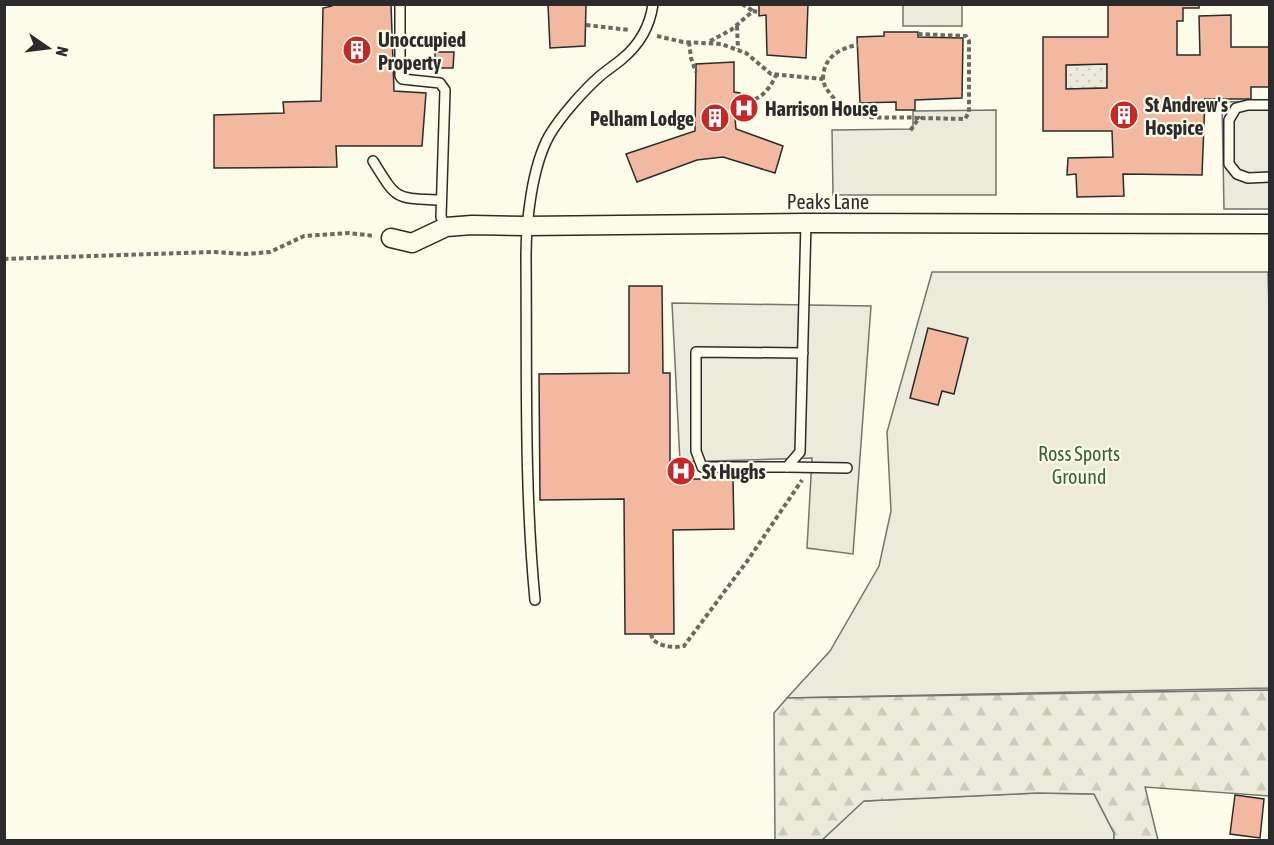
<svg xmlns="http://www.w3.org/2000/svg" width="1274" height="845" font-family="'Asap Condensed',sans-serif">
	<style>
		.green { fill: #ecebdb; stroke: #74746e; stroke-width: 1.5 }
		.forest { fill: url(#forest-firs); stroke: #74746e; stroke-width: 1.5 }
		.garden { fill: url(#garden-dots); stroke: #74746e; stroke-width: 1.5 }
		.parking { fill: #eceadb; stroke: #74746e; stroke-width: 1.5 }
		.building { fill: #f2b8a0; stroke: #2b2b2b; stroke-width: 1.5; fill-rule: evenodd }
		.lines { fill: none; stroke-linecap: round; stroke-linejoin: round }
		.lane-casing { stroke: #2b2b2b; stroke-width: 12 }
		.street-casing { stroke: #2b2b2b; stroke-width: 21 }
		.path { stroke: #6a6964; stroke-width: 4; stroke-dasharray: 4.5 3; stroke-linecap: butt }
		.lane { stroke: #fdfbea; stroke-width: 9 }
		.street { stroke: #fdfbea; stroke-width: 18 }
		.labels { text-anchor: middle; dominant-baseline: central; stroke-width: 4.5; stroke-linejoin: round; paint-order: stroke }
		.poi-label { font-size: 20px; font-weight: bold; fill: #2b2b2b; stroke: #fdfbea; text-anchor: start }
		.street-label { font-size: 20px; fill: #2b2b2b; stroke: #fdfbea }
		.park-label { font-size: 20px; fill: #34623c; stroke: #fdfbea }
	</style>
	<defs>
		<pattern id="forest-firs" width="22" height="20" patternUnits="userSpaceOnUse" patternTransform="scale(1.5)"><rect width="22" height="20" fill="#ecebdb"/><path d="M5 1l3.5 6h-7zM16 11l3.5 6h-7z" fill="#cbcabc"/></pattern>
		<pattern id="garden-dots" width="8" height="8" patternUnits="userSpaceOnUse" patternTransform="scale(1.5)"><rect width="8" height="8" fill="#ecebdb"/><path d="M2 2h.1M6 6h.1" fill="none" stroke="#cbcabc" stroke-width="1.8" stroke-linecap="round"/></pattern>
	</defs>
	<rect width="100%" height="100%" fill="#fdfbea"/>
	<!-- green -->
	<g class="green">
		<rect x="903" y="5" width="59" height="21"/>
		<polygon points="932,272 1268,272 1270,347 1269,688 787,698 830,651 879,566 891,511 887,432"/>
		<polygon points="1037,793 1094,794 1114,833 1114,840 822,840 863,801"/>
	</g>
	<!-- forest -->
	<polygon class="forest" points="1269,690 1269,796 1145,787 1158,840 1114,840 1114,833 1094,794 1037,793 864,801 822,840 775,840 774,713 787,698"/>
	<!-- garden -->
	<polygon class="garden" points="1107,64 1107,88 1066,89 1066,65"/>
	<!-- parking -->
	<g class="parking">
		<polygon points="1269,101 1269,209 1224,209 1222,102"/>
		<polygon points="996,110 996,195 833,195 832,130 913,129 913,111"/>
		<polygon points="672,303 871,306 853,554 807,548 812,458 680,462"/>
	</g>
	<!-- building -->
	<g class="building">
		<polygon points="332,4 391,4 394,91 426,93 422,146 336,146 337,167 214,168 214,115 284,113 283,102 321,101 323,8 332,6"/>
		<polygon points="548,4 586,4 585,46 550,48"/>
		<polygon points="808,4 806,58 767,55 766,15 759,16 759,5"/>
		<path d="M1108 4H1199V8H1183V21H1177V55H1200L1199 16 1231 15V47H1270V87H1251V99H1205L1202 175 1123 174 1124 196 1077 197 1076 174 1067 175 1068 158 1113 157 1112 131H1043V37H1108ZM1107 64V88L1066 89V65Z"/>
		<polygon points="884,32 918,32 918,37 963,38 962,98 915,100 915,110 896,110 896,102 860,103 857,37 884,36"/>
		<polygon points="435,52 454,52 453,68 435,68"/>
		<polygon points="734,62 734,92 740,93 740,106 734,107 736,129 783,146 775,173 723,157 697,160 637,182 626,154 695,131 696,64"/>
		<polygon points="629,286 662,286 663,373 670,373 670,479 733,479 734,529 673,530 674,634 625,634 624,499 540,500 539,374 629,373"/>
		<polygon points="928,328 968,338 954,394 942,391 938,405 910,398"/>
		<polygon points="1235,795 1264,799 1260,838 1230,834"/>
	</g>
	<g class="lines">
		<!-- lane casing -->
		<g class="lane-casing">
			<g id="lane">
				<polyline points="400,4 400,76 402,79 440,83 445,90 441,217 446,227"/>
				<polyline points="1270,105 1248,105 1236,108 1229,120 1229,164 1237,174 1248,178 1270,177"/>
				<path d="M373 161C398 201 394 198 441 200"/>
				<polyline points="803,353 696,352 696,451 702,467 787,467 800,452 806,223"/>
				<polyline points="787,467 847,468"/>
				<path d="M535 600C524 486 527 371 526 257 526 221 532 167 549 136 560 117 584 90 600 76 607 70 615 65 622 59 639 45 650 26 653 4"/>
			</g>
		</g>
		<!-- street casing -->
		<g class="street-casing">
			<polyline id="street" points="391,238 412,243 446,227 472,225 526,226 806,223 1270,224"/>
		</g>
		<!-- path -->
		<g class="path">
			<polyline points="742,4 753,11"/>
			<polyline points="586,25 629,30"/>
			<polyline points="737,26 738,49"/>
			<polyline points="918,34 966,36 969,41 969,112 965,119 919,118"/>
			<path d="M657 36 683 42 721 44 746 53 771 74 823 79C824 86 827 90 832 96 855 126 885 115 919 118L910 131"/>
			<polyline points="710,41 731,30 753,11 759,12"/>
			<polyline points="689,42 691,58 696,72"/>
			<path d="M823 79C823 58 839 48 858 45"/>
			<path d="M740 101C758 103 769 91 776 75"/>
			<polyline points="4,259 214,252 245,254 270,252 304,236 349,233 375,236"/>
			<path d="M651 634 653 640C662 647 673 648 684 646L748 560 802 480"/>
		</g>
		<!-- lane -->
		<use href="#lane" class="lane"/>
		<!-- street -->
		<use href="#street" class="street"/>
	</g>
	<!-- icons -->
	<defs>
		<g id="building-disc" transform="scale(1.5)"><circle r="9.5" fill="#c62828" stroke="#fdfbea"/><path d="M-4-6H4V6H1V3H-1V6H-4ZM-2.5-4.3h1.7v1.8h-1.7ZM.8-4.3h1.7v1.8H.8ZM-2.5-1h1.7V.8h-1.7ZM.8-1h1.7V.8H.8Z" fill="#fff"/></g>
		<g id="hospital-disc" transform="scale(1.5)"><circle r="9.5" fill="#c62828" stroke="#fdfbea"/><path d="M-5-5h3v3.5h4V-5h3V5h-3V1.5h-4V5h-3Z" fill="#fff"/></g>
	</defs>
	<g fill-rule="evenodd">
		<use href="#building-disc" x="357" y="50"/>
		<use href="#hospital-disc" x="744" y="108"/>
		<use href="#building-disc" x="1124" y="115"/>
		<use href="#building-disc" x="715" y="118"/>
		<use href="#hospital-disc" x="681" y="471"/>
	</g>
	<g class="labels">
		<!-- poi labels -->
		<g class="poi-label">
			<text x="378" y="39">Unoccupied<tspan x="378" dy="23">Property</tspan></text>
			<text x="1145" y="104">St Andrew's<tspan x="1145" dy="23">Hospice</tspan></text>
			<text x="765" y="108">Harrison House</text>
			<text x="694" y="118" text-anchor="end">Pelham Lodge</text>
			<text x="702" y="471">St Hughs</text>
		</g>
		<!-- street labels -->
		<g class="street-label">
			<text x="828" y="201">Peaks Lane</text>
		</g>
		<!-- park labels -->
		<g class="park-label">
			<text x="1079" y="453">Ross Sports<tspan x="1079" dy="23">Ground</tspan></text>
		</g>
	</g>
	<!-- border -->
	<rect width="1274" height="845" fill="none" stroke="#2b2b2b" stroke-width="12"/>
	<!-- north arrow -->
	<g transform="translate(48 48) rotate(104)" stroke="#fdfbea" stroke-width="4.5" paint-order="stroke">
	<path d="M0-4.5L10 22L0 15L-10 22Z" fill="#2b2b2b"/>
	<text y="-9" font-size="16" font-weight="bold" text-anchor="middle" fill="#2b2b2b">N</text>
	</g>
</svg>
